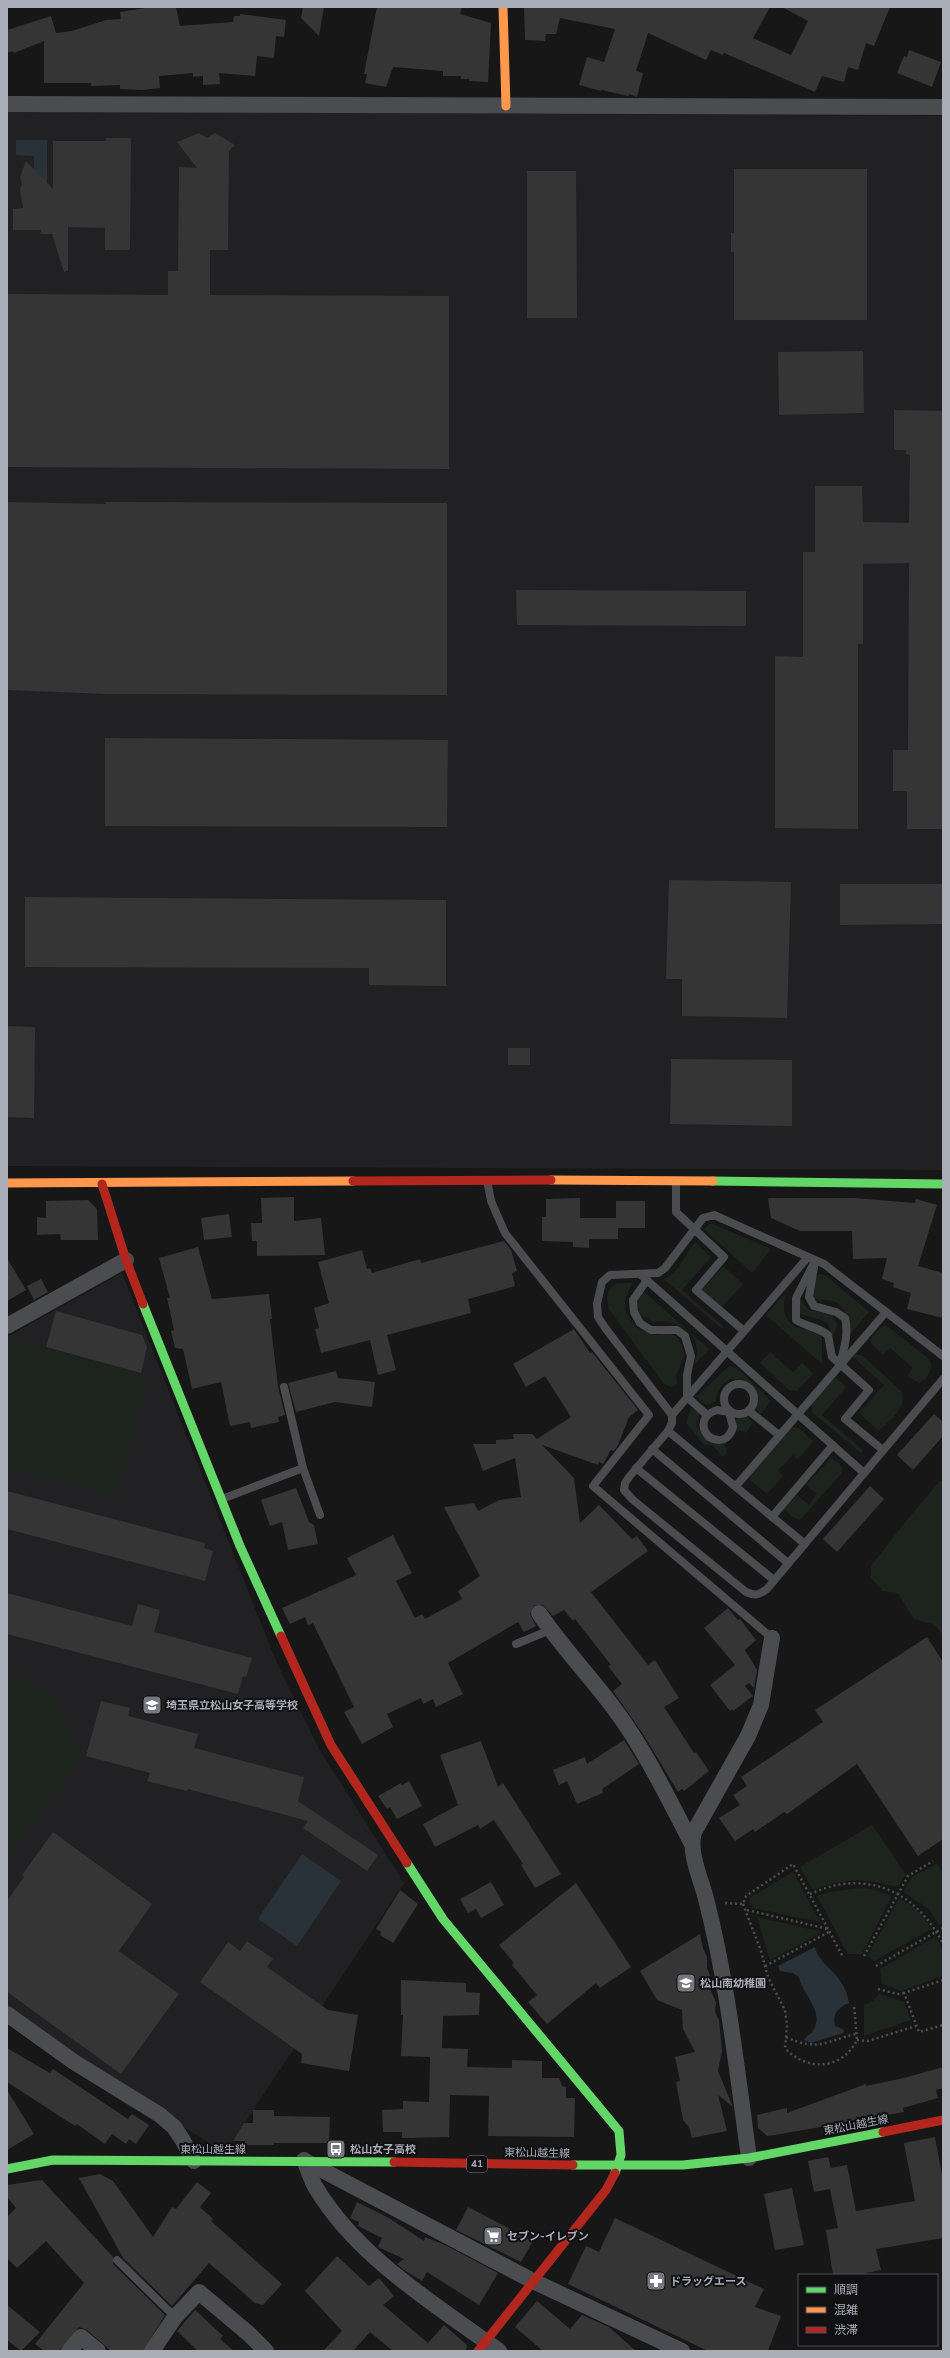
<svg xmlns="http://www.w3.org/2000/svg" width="950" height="2358" font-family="'Nunito Sans','Noto Sans JP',sans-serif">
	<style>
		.built { fill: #212123 }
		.green { fill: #1d241e }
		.water { fill: #2a3239 }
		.building { fill: #353536 }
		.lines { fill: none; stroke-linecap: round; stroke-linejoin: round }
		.path { stroke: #4d4e52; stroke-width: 2.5; stroke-dasharray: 2 3; stroke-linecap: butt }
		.lane { stroke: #4b4c50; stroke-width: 8 }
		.street { stroke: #4b4c50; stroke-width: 16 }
		.fast { stroke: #63d668; stroke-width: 9 }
		.slow { stroke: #ff974d; stroke-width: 9 }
		.jam { stroke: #b3261e; stroke-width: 9 }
		.labels { text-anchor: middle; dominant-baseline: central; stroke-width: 4; stroke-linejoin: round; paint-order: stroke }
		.shield { fill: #111113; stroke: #7b7e86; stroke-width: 1 }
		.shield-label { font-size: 10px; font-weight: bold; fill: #a8adb8 }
		.poi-label { font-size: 11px; font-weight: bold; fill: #a8adb8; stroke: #111113; text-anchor: start }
		.street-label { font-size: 11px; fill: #a8adb8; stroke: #111113 }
	</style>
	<rect width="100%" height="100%" fill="#171717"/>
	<!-- built -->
	<g class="built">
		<polygon points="7,111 943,116 943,1170 7,1166"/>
		<polygon points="122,1273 276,1661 319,1749 404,1883 228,2148 214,2146 104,2077 7,2007 7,1337"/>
	</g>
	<!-- green -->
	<g class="green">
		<polygon points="709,1224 713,1224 771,1249 752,1273 704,1229"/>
		<polygon points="695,1242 711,1257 682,1290 724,1327 722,1329 664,1279 677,1270"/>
		<polygon points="723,1266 743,1284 722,1307 702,1290"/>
		<path d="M820 1274 825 1275 869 1312 847 1337C848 1324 849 1307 833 1301 827 1299 821 1301 814 1299L812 1287 816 1275Z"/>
		<path d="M617 1283H632L625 1300V1310L635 1327 656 1335 669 1333 678 1338 685 1355 676 1375 677 1384 671 1387 664 1384 609 1309C606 1296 606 1290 617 1283Z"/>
		<path d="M643 1291 709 1349 694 1365C695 1361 698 1354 697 1350 695 1327 672 1319 653 1322L640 1314 637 1304Z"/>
		<path d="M786 1293C781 1308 784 1325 802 1329 808 1330 812 1329 818 1331L822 1337V1364L766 1315Z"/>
		<path d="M799 1294C809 1318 812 1308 832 1314L837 1324 833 1338 828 1324C818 1317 809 1318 799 1313Z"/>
		<polygon points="883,1326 887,1326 929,1359 932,1366 927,1378 919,1383 907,1376 913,1368 890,1348 883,1355 870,1342 872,1336"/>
		<polygon points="13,1339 149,1376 117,1496 7,1468 7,1343"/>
		<polygon points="770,1352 793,1372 802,1363 813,1374 797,1391 789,1390 760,1363"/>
		<path d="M856 1354 863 1356 901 1391C909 1407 889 1420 879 1431L859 1413 884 1385 853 1357Z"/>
		<path d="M730 1365 741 1372 771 1401 761 1414 753 1408 757 1395 743 1380 730 1379C722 1385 715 1391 716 1402L706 1405 696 1397Z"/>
		<polygon points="835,1377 846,1387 822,1415 863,1450 861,1453 813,1413 812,1404"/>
		<polygon points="691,1408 700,1411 696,1426 704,1435 718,1440 732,1433 737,1418 744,1414 753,1422 746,1433 739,1430 725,1444 727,1452 723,1457 712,1445 704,1445 686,1423"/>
		<polygon points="792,1427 799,1428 813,1441 798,1460 793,1455 778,1470 783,1476 767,1494 749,1479 752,1470"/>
		<polygon points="831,1458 839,1463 843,1470 840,1475 800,1520 792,1517 784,1509 797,1495 809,1505 817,1494 806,1485"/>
		<polygon points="940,1481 943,1481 943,1635 935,1625 914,1619 898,1593 883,1591 871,1578 871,1566 906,1521"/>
		<polygon points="7,1670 55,1697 83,1757 7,1858"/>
		<path d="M872 1825 906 1875 897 1887C865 1878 844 1878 813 1890L800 1867Z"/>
		<polygon points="937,1864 943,1872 943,1923 939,1925 929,1909 903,1892 912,1877"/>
		<polygon points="793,1872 820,1922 752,1908 749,1898"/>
		<polygon points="861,1888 875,1890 892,1896 862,1954 848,1954 817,1896 829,1892"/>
		<path d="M899 1898C913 1906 923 1914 931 1929L874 1961 868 1955Z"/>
		<polygon points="757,1917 819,1931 821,1933 770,1960"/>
		<path d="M935 1937C945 1946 943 1963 943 1976L901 1991 882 1984 880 1969Z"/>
		<polygon points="879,1994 904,2002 911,2020 864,2036 864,2005 873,2001"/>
	</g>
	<!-- water -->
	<g class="water">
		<polygon points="16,140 47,140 47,196 34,196 34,156 16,155"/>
		<polygon points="302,1854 341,1881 297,1946 258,1919"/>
		<path d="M815 1947C819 1967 845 1973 849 2003 838 2007 832 2014 835 2026L844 2030 843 2033 811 2043 804 2040C806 2036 811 2035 814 2029 824 2010 802 1994 799 1977L793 1973 780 1971 778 1966Z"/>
	</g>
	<!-- building -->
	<g class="building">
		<polygon points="152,7 176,7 180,26 233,22 234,16 240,16 240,14 286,20 284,37 276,36 274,58 257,56 255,76 219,73 220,84 203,85 203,76 193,77 193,73 159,76 160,88 143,90 120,89 120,85 91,86 91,83 44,83 44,41 14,53 13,51 7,53 7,30 51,16 56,33 72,31 106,20 121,19 120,12"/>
		<polygon points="303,7 324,7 319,36 301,18"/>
		<polygon points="377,7 462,7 460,14 491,23 488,82 469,81 469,79 461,79 461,76 443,76 443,71 393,67 386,87 365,83 367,74 364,74"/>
		<polygon points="524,7 770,7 753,38 791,55 808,21 782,7 890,7 874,46 866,43 858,70 848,67 844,82 822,76 815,92 724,53 723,55 711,50 706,60 648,33 636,71 643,73 637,97 629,94 628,96 602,90 601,91 579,85 587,57 604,62 615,29 560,18 556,34 546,34 545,41 525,40"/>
		<polygon points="909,50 941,62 932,87 897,73 904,56 907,57"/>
		<polygon points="199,133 207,138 215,133 235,145 229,151 228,250 210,250 210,295 449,296 449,469 7,467 7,294 168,295 168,271 178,271 179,167 197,168 177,142"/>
		<polygon points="106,138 131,138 130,250 105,250 105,228 68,227 68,271 64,272 52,234 40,234 41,230 13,230 13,209 23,208 20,190 22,183 20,177 26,161 53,189 53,141 106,141"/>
		<polygon points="734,169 867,169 867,320 734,320 734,252 731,252 731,233 734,233"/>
		<polygon points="527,171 576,171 577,318 527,318"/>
		<polygon points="863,351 864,413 779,415 778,352"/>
		<polygon points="894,410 943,411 943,829 907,829 907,791 893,791 893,750 908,750 909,563 863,564 863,644 858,644 858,829 775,828 775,656 803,657 803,552 815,552 815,486 862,486 863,522 909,523 910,455 906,454 906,450 894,450"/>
		<polygon points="7,502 106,504 106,502 447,503 447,695 106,694 7,690"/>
		<polygon points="516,590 746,591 746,626 517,625"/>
		<polygon points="105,738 448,740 447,827 105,826"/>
		<polygon points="669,880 791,882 787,1018 682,1016 682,979 666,979"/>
		<polygon points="840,884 943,884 943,924 840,925"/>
		<polygon points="25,897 446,900 446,986 369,985 369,968 25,967"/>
		<polygon points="7,1026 35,1027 34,1118 7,1117"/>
		<rect x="508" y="1048" width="22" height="17"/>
		<polygon points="671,1059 792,1060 792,1126 670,1124"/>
		<polygon points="294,1197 294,1221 321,1218 325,1255 257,1256 257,1241 252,1241 251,1223 262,1223 261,1198"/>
		<polygon points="580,1198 580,1218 616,1218 616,1201 645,1201 645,1228 618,1228 618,1239 589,1239 589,1248 573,1247 573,1242 542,1241 542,1217 546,1217 546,1199"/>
		<polygon points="768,1198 854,1198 915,1203 916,1199 937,1205 918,1266 943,1273 943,1318 907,1309 911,1293 893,1287 894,1283 882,1279 887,1258 853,1259 852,1231 800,1231 771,1218"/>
		<polygon points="88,1200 97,1209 98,1240 61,1240 60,1234 37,1235 37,1217 46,1218 46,1201"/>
		<polygon points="229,1214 232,1237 204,1240 201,1218"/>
		<polygon points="504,1241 511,1250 517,1271 512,1273 515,1286 468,1299 471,1313 387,1335 396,1370 378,1375 370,1340 321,1353 315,1329 319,1328 314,1308 329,1303 318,1262 362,1250 367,1269 370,1268 372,1273 420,1259 421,1263"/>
		<polygon points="198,1247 212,1299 269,1294 272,1319 270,1319 278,1386 285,1415 278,1417 279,1422 251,1428 250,1422 230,1426 221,1382 192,1389 183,1349 175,1348 171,1331 174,1330 167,1298 170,1298 159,1258"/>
		<polygon points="7,1258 26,1290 7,1301"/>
		<polygon points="41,1279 48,1292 34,1300 27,1286"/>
		<polygon points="56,1311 142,1335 147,1347 141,1373 46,1347"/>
		<polygon points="574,1329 590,1353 592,1352 638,1410 629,1417 618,1445 614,1451 611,1450 603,1464 599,1462 598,1465 542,1445 574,1478 580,1523 599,1505 632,1539 637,1536 648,1551 591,1592 648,1665 655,1660 679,1698 664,1707 694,1753 696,1752 709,1771 684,1791 682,1789 678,1792 643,1734 613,1691 622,1684 608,1666 611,1665 575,1619 573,1621 564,1610 553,1616 543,1605 534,1605 530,1614 536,1626 524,1632 518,1622 448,1663 463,1694 436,1707 433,1699 423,1704 421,1698 387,1714 393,1727 362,1744 344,1712 354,1707 313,1623 308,1625 305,1617 290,1624 282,1608 356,1575 347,1558 393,1535 412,1573 396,1581 415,1618 422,1614 425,1619 462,1599 458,1591 480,1576 444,1507 474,1503 478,1511 499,1500 521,1497 515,1458 483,1471 473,1444 496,1444 496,1440 514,1439 513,1434 532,1434 537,1439 571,1417 545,1376 526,1387 513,1364"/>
		<polygon points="336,1371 338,1378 375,1382 372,1407 335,1402 296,1412 288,1383"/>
		<polygon points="934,1414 943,1422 943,1436 913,1470 897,1455"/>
		<polygon points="870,1486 884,1499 837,1552 823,1539"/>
		<polygon points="296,1488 309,1522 314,1525 318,1544 288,1550 282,1522 270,1526 261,1500"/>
		<polygon points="7,1491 205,1543 204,1548 213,1551 205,1581 7,1529"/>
		<polygon points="7,1593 132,1626 138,1604 160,1610 154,1632 252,1658 246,1677 243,1676 238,1694 7,1634"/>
		<polygon points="728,1608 738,1620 740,1619 756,1640 745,1650 757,1670 754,1688 749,1683 745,1686 753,1696 733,1711 732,1709 730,1711 710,1685 735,1665 704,1628"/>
		<polygon points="927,1637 943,1662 943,1839 918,1856 857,1764 787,1814 784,1812 755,1832 753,1829 735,1841 719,1818 740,1805 733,1795 747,1786 741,1777 823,1722 815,1710"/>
		<polygon points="101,1701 130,1708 128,1716 198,1734 194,1748 304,1777 298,1801 378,1855 367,1871 303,1828 308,1821 188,1789 187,1791 147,1781 150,1773 86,1756"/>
		<polygon points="624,1740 639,1764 602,1789 603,1793 577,1804 567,1781 559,1785 553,1770 585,1757 587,1764"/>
		<polygon points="481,1741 498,1787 503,1783 561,1874 535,1888 521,1865 523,1864 494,1820 480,1829 478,1825 435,1847 423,1824 458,1805 440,1755"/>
		<polygon points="409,1781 422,1806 397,1819 390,1807 387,1809 378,1796 401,1783 402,1785"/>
		<polygon points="53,1832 152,1904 119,1951 179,1994 121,2074 7,1992 7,1901 24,1877 22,1875"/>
		<polygon points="491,1882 504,1905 481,1918 476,1909 468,1913 460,1899"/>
		<polygon points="576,1883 631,1967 600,1988 596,1983 547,2024 528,2002 537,1995 512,1965 514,1963 499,1945"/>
		<polygon points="400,1890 418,1904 393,1943 380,1935 381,1932 376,1929"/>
		<polygon points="700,1934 703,1948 707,1957 707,1968 711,1978 710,1989 716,2002 715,2012 719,2020 722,2051 718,2071 733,2107 718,2095 727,2131 692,2138 689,2127 683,2120 676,2082 680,2081 675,2057 695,2052 683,2029 682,2010 657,2000 640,1971"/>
		<polygon points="247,1941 273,1959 267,1967 328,2010 358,2015 349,2071 301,2063 302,2054 200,1982 228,1942 240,1951"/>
		<polygon points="401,1980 466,1983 466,1992 480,1993 479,2015 443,2016 442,2048 468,2049 467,2067 512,2068 512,2060 542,2061 542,2078 559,2078 562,2086 566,2087 566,2098 575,2098 574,2137 488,2136 489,2096 450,2095 449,2137 402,2138 402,2132 383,2132 382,2110 403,2109 403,2101 429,2102 430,2057 401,2056 403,2015 401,2015"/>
		<polygon points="7,2048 50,2073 53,2069 128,2119 132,2114 149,2125 136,2144 129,2139 126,2144 112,2134 105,2144 77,2124 75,2126 7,2082"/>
		<polygon points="943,2067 943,2088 936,2090 938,2098 903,2108 904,2112 775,2135 767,2136 758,2128 757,2115 787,2108 787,2113 866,2084 866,2086 904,2078"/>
		<polygon points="7,2090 34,2134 7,2150"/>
		<polygon points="253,2110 274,2110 274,2116 330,2117 329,2143 274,2143 274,2145 245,2145 245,2141 233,2141 244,2123 253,2123"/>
		<polygon points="935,2137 943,2181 943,2238 876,2249 881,2270 866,2273 866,2275 833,2275 826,2230 838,2228 830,2189 814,2192 808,2161 828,2157 831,2168 847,2165 856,2211 915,2201 904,2143"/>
		<polygon points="100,2174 113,2181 153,2237 172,2207 176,2209 197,2182 211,2193 200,2207 213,2219 211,2221 282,2284 263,2305 255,2303 209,2263 172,2306 123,2258 79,2178"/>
		<polygon points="42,2180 113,2257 113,2264 165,2315 143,2351 111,2351 87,2330 79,2327 59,2351 44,2351 35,2344 84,2283 46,2241 17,2268 7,2258 7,2217 16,2208 7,2197 7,2185"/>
		<polygon points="792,2188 804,2245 775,2250 764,2194"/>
		<polygon points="357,2202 389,2218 424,2241 425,2237 445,2245 498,2273 479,2305 427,2272 422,2281 404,2270 397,2264 404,2259 378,2247 382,2238 358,2226 359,2222 350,2218"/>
		<polygon points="468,2207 533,2241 521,2262 456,2230"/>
		<polygon points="615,2218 764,2289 755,2307 781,2316 768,2351 708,2351 568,2284 586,2246 599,2252"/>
		<polygon points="337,2256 369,2286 379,2278 394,2296 383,2305 428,2343 444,2325 467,2345 466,2351 393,2351 370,2332 353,2351 323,2351 342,2331 305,2291"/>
		<polygon points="537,2301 570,2329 582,2315 609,2327 636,2351 543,2351 515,2327"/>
		<polygon points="7,2305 40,2332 21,2351 7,2340"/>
		<polygon points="195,2310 223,2336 220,2339 234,2351 198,2351 177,2331"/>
	</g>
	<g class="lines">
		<!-- path -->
		<g class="path">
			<path d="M810 1894C818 1891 827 1887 836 1885 884 1876 922 1902 943 1944"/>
			<polyline points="725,1903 743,1904 746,1896 793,1864 843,1957"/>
			<path d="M743 1904 761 1951 768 1977 785 2010 787 2026 785 2048C807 2072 842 2070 857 2040L854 2004"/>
			<polyline points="747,1910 828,1929"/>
			<polyline points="864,1956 908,1876 933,1861"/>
			<polyline points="765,1966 829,1932"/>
			<polyline points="876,1966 943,1928"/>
			<polyline points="943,1980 904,1993 919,2032 943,2025"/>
			<polyline points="878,1989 898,1994 904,1993"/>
			<path d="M786 2037C818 2052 826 2041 856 2034"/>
			<polyline points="857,2040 868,2041 916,2026"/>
		</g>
		<!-- lane -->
		<g class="lane">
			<polyline points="487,1180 491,1201 505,1233 649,1415 593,1486 772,1638"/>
			<polyline points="676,1181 676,1212 724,1257 696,1290 744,1331"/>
			<polyline points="640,1274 864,1473"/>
			<polyline points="647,1280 633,1300 634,1312 640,1323 651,1330 677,1330 685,1336 691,1356 687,1375 687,1397 707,1415"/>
			<path d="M943 1356 824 1264 714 1215 703 1218 665 1268 658 1273 610 1275 602 1282 597 1304 598 1317 606 1329 672 1415V1423L668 1431 629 1477 625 1483 624 1490 633 1500 746 1592C755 1596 759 1595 767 1589L943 1379"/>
			<path d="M840 1364 832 1357 828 1335C818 1327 807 1327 796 1320V1298L815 1261 809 1297 814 1306 836 1312 845 1318C849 1334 844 1348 840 1364L869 1390 845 1419 883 1450"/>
			<circle cx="739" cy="1399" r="15"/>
			<polyline points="284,1387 303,1468"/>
			<path d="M717 1410 729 1412 733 1427C729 1440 720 1443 709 1437 699 1426 703 1414 717 1410Z"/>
			<polyline points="749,1411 779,1435"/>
			<polyline points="672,1415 808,1257"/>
			<polyline points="668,1431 805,1544"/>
			<polyline points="652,1449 788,1563"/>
			<polyline points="636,1468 774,1580"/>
			<polyline points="736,1486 886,1312"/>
			<polyline points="222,1499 303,1468 320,1515"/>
			<polyline points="772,1517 833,1445"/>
			<polyline points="516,1644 550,1630"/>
			<polyline points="117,2260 175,2317"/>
		</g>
		<!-- street -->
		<g class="street">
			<polyline points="7,104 943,107"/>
			<polyline points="7,1326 126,1260"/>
			<path d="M539 1613C561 1646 589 1675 613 1707 644 1748 667 1796 691 1842"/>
			<polyline points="7,2014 74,2062 160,2115 174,2127 182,2139 194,2161"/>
			<path d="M749 2158C737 2072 728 1984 706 1899 701 1879 688 1852 694 1832L748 1736 761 1705 772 1638"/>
			<path d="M304 2160C308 2169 311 2180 316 2188 358 2258 435 2304 499 2351"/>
			<polyline points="305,2161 533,2281 682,2351"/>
			<polyline points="69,2351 81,2337 98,2351"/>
			<polyline points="152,2351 175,2317 199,2292 249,2334 266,2351"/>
		</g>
		<!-- fast -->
		<g class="fast">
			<polyline points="713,1181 943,1184"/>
			<polyline points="143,1304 240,1546 281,1636"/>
			<polyline points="407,1863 443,1919 619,2131 621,2155 615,2173"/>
			<polyline points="573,2165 683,2165 749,2158 883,2132"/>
			<polyline points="7,2169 53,2160 394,2162"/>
		</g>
		<!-- slow -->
		<g class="slow">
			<polyline points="503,7 506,106"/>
			<polyline points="551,1180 713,1181"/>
			<polyline points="7,1183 353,1181"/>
		</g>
		<!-- jam -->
		<g class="jam">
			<polyline points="353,1181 551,1180"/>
			<polyline points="102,1184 126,1260 143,1304"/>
			<polyline points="281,1636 331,1745 407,1863"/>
			<polyline points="883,2132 943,2120"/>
			<polyline points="394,2162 573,2165"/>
			<polyline points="478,2351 606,2190 615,2173"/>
		</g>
	</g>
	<!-- icons -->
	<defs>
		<g id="school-square" transform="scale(1)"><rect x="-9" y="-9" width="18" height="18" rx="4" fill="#757880" stroke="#111113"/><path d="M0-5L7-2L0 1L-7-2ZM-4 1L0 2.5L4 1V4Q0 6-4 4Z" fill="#fff"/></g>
		<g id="bus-square" transform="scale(1)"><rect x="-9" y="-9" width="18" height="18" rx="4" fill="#757880" stroke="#111113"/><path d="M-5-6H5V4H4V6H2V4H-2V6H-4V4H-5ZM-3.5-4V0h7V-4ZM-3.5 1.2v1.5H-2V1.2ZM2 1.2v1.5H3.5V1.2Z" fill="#fff"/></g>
		<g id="supermarket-square" transform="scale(1)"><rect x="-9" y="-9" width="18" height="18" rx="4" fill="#757880" stroke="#111113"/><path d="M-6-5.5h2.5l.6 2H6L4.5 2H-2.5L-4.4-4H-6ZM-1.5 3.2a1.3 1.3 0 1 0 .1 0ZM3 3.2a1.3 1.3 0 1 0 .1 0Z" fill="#fff"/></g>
		<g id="pharmacy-square" transform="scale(1)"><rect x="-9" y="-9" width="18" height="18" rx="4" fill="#757880" stroke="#111113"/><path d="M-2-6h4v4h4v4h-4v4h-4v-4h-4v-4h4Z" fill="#fff"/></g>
	</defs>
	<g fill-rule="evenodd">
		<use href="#school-square" x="152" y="1705"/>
		<use href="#school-square" x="686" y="1983"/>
		<use href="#bus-square" x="336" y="2149"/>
		<use href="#supermarket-square" x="493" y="2236"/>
		<use href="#pharmacy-square" x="656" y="2281"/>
	</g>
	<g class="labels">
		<!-- shield labels -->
		<rect class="shield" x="467" y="2156" width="20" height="16" rx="3"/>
		<g class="shield-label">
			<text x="477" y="2164">41</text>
		</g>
		<!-- poi labels -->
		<g class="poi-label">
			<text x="166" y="1705">埼玉県立松山女子高等学校</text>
			<text x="700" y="1983">松山南幼稚園</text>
			<text x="350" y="2149">松山女子高校</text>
			<text x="507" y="2236">セブン-イレブン</text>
			<text x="670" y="2281">ドラッグエース</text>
		</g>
		<!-- street labels -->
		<g class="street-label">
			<text transform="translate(856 2125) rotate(-11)">東松山越生線</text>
			<text x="213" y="2149">東松山越生線</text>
			<text transform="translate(537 2153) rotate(1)">東松山越生線</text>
		</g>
	</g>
	<!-- border -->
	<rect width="950" height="2358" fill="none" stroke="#a8adb8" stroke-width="16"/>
	<!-- legend -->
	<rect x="798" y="2274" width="140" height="72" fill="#111113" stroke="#4d4f55"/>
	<rect x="806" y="2287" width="20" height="6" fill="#63d668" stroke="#4d4f55"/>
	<text x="834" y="2294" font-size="12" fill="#a8adb8">順調</text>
	<rect x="806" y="2307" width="20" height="6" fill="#ff974d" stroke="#4d4f55"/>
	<text x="834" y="2314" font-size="12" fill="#a8adb8">混雑</text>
	<rect x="806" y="2327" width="20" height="6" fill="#b3261e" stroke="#4d4f55"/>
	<text x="834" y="2334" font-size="12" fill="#a8adb8">渋滞</text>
</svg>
